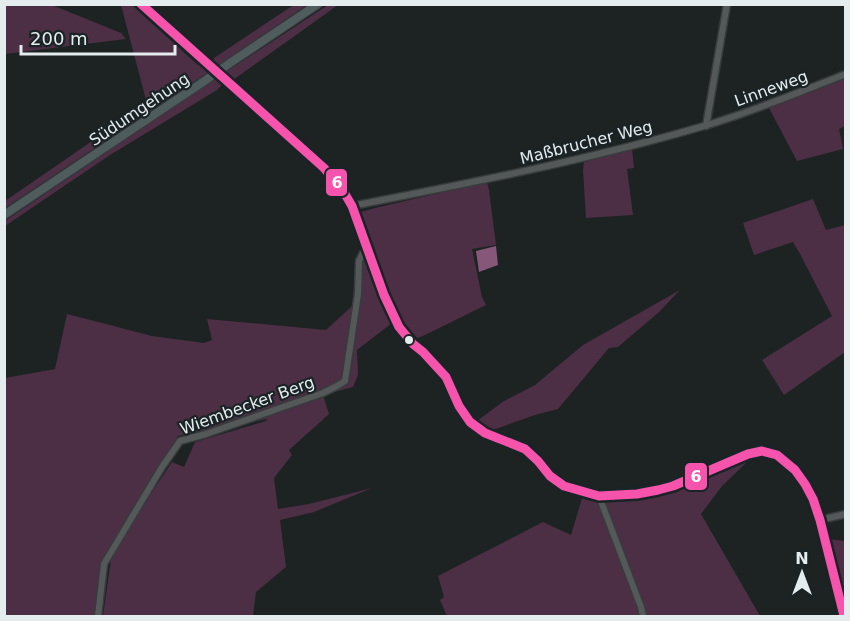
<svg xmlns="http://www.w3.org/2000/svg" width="850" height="621" font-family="'DejaVu Sans',sans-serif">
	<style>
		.green { fill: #4c2f44 }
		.water { fill: #875779 }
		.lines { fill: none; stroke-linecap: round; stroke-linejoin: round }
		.minor-casing { stroke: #373c3d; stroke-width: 9 }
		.major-casing { stroke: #373c3d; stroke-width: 10 }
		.minor { stroke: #545859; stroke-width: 6 }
		.major { stroke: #4f5c5e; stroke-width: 8 }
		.major-bridge-casing { stroke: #373c3d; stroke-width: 10; stroke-linecap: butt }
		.major-bridge { stroke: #4f5c5e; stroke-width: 8 }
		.bus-1-casing { stroke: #1a2326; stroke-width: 14 }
		.bus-1 { stroke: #f653ac; stroke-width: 9 }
		.bus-dot { fill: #e5ecee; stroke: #1a2326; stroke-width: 2 }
		.labels { text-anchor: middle; stroke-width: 4.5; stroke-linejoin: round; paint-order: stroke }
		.street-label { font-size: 16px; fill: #e5ecee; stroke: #1a2326 }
		.line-badge { stroke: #1a2326; stroke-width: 2 }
		.badge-label { font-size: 16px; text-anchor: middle; font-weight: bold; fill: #fff }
	</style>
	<rect width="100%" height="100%" fill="#1d2223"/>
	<g class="green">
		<polygon points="295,4 307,5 218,66 213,61 214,58"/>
		<polygon points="4,5 52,5 121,33 126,39 5,54"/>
		<polygon points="121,5 132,5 198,65 202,65 210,71 5,208 5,201 127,117 129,118 152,101 146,100"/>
		<polygon points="328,5 338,5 233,80 224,73"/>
		<polygon points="217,78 221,82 221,86 217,90 110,155 5,226 5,221 161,115"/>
		<polygon points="845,79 845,126 839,129 843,149 797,161 769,108"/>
		<polygon points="632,149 634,168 627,169 633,215 586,218 583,170 584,162"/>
		<polygon points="487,182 489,190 496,245 472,249 482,297 486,305 425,335 415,339 406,333 398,318 358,219 361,212 375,208"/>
		<polygon points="813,199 826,230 845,225 845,352 784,395 762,360 832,316 800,254 793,242 754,255 743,223"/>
		<polygon points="363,256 369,265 392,323 357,350 358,375 353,387 323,395 329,414 289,450 292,455 274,478 278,509 309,504 372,488 314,512 280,520 286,567 256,592 253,616 103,616 111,559 146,501 172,462 184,467 195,442 266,421 267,419 178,436 102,563 96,616 5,616 5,378 55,369 67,314 152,336 204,343 212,340 207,319 326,330 352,306 357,258"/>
		<polygon points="680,290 659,312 618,347 609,348 558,409 535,415 490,431 477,421 504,401 535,385 583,345"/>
		<polygon points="752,457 722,486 701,514 760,616 645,616 603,501 661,494"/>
		<polygon points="583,495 597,499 600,503 641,616 447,616 440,600 444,597 438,576 543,522 571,535"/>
		<polygon points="828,539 845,541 845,594 841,594"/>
	</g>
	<polygon class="water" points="496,246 498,265 479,272 476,251"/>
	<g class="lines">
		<defs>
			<g id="minor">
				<polyline points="141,4 324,168 342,189 352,206 384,295 399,327 413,344 423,352 446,377 459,406 470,422 485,433 525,449 538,461 550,476 564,486 599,496 637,494 658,490 673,486 748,454 762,451 777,455 795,470 805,484 813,499 820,520 844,616"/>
				<polyline points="706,126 727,4"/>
				<path d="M352,206C470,183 588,160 704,126C752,112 799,92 846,74"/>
				<polyline points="599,496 641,607 643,616"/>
				<polyline points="820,520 846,514"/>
				<polyline points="98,616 104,564 162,467 180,441 206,434 323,393 337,386 345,381 358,294 359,261 363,253 367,250"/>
			</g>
			<g id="major">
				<polyline points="230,63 318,4"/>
				<polyline points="4,215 203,82"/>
			</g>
		</defs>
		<use href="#minor" class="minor-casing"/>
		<use href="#major" class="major-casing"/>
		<use href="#minor" class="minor"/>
		<use href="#major" class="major"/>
		<defs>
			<polyline id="major-bridge" points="203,82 230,63"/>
		</defs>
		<use href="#major-bridge" class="major-bridge-casing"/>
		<use href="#major-bridge" class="major-bridge"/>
		<defs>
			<polyline id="bus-1" points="141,4 324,168 342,189 352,206 384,295 399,327 413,344 423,352 446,377 459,406 470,422 485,433 525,449 538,461 550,476 564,486 599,496 637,494 658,490 673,486 748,454 762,451 777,455 795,470 805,484 813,499 820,520 844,616"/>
		</defs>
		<use href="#bus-1" class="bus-1-casing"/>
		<use href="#bus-1" class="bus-1"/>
	</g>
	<circle class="bus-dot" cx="409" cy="340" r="5"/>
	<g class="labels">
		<g class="street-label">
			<text transform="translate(771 88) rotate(-20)" y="6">Linneweg</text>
			<text transform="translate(139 109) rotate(-34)" y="6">Südumgehung</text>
			<text transform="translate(586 142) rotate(-14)" y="6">Maßbrucher Weg</text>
			<text transform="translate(247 405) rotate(-20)" y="6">Wiembecker Berg</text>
		</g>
	</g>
	<g class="line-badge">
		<rect x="325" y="168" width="23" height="29" rx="6" fill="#f653ac"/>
		<rect x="684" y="462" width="24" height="29" rx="6" fill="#f653ac"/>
	</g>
	<g class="badge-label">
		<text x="337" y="188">6</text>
		<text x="696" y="482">6</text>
	</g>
	<rect width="850" height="621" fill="none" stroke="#e5ecee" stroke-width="12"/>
	<g transform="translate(802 573)" stroke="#1a2326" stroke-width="4.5" paint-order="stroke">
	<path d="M0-4.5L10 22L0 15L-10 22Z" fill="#e5ecee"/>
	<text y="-9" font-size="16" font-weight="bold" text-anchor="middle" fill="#e5ecee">N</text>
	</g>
	<path d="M21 45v9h154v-9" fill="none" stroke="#e5ecee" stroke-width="3"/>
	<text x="30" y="45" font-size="18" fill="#e5ecee" stroke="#1a2326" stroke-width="4.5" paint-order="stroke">200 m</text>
</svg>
